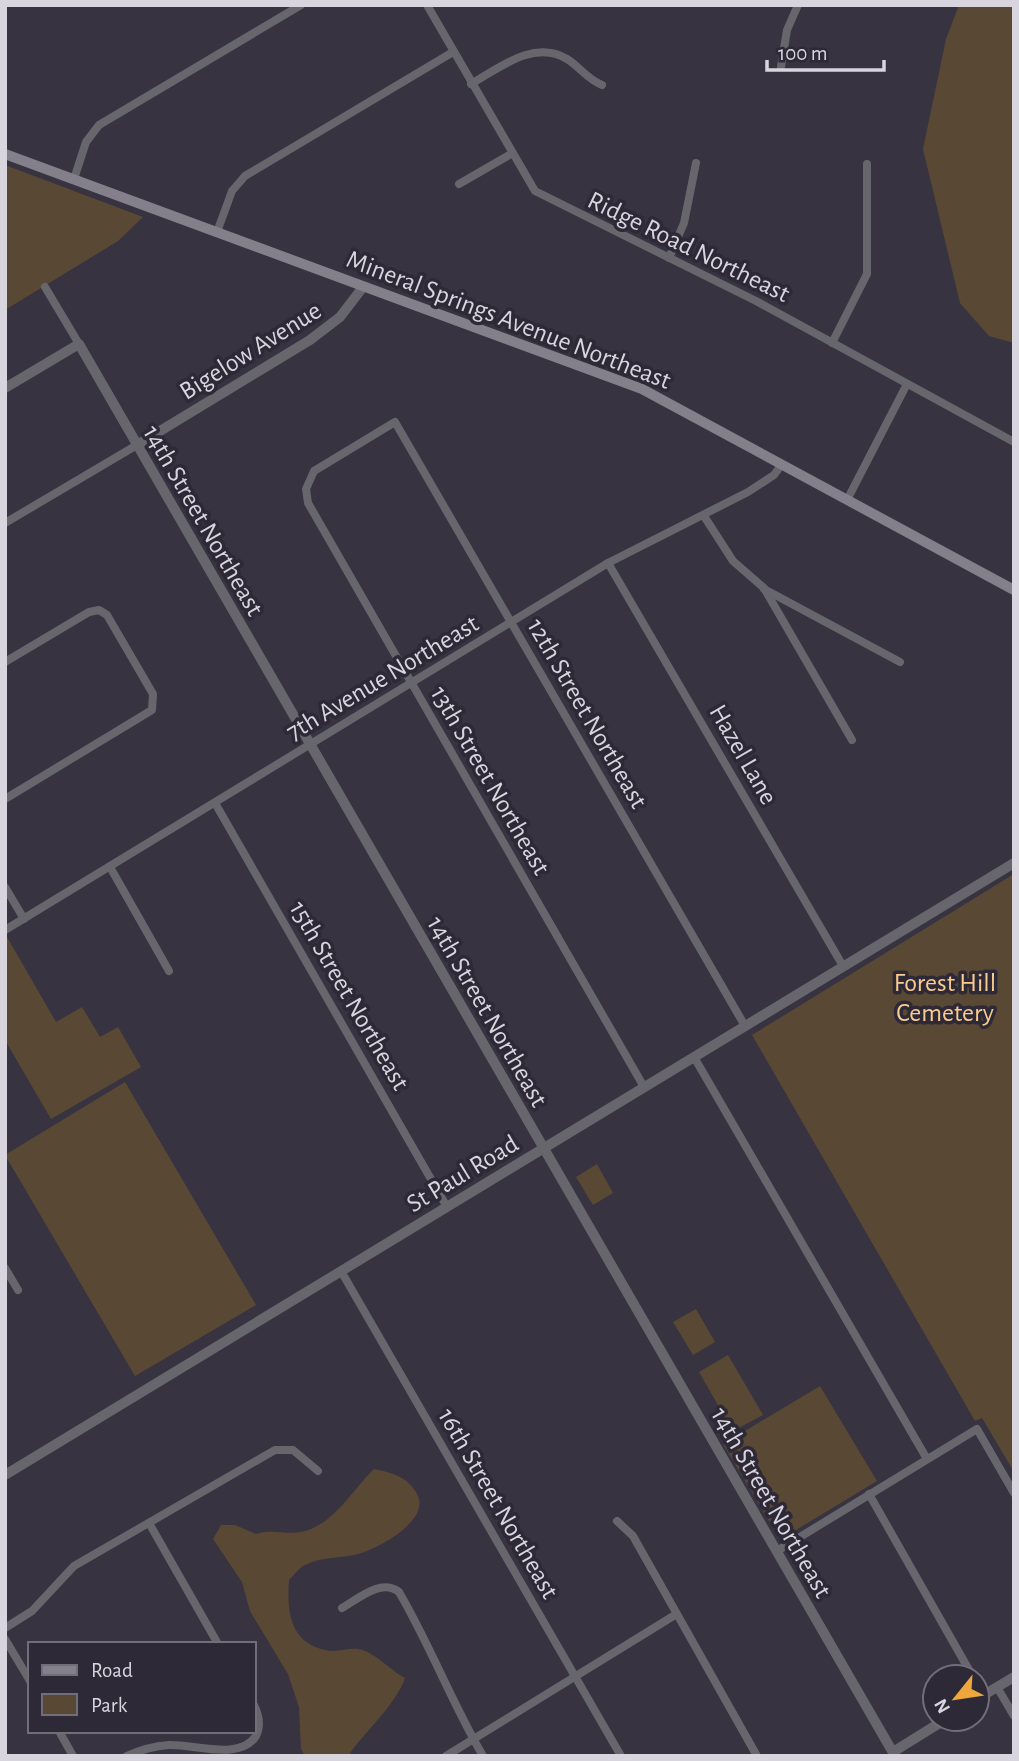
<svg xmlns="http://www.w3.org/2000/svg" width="1019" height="1761" font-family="'Alegreya Sans',sans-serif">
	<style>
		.green { fill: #594934 }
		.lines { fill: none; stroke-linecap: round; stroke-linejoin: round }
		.minor { stroke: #67666d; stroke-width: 8 }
		.tertiary { stroke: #67666d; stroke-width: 10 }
		.secondary { stroke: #83808c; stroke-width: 10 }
		.labels { text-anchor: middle; stroke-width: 7; stroke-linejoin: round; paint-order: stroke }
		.street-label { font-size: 26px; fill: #d8d5df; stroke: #2d2937 }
		.park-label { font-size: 26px; fill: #facb8e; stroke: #2d2937 }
	</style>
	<rect width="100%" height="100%" fill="#373341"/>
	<g class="green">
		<polygon points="959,5 1014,5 1014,343 989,336 960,303 923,149 946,39"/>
		<polygon points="5,165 143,217 118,241 5,310"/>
		<polygon points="1014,874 1014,1472 982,1418 975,1421 752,1035"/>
		<polygon points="7,937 56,1022 82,1007 100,1037 118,1027 141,1067 51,1119 5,1040"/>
		<polygon points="125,1082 256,1305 135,1376 5,1155"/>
		<polygon points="597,1164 613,1193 593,1205 576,1177"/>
		<polygon points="696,1309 715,1342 693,1355 673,1322"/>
		<polygon points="728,1355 763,1415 733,1431 699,1372"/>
		<polygon points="820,1386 877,1481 786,1536 774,1529 723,1444"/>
		<path d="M374,1469C393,1473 409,1477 418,1496C429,1521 378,1549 358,1554C340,1559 322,1556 305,1565C299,1568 294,1575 289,1580C287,1610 289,1642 325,1650C336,1653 347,1648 358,1649C374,1651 391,1671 405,1678C395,1706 366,1730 348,1756H305L301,1749L299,1707L288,1674L250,1611L242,1582L213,1539L221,1525H235L256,1534C273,1528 289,1536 305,1531C336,1522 352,1490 374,1469Z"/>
	</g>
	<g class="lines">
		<g class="minor">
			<polyline points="427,5 535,191 756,301 1014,442"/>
			<polyline points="781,67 787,30 798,5"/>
			<path d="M471,84C499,68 534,39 567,59C580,67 587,79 602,85"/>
			<polyline points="74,179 86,142 99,125 301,5"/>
			<polyline points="459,184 511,154"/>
			<polyline points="217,232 232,191 245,176 453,52"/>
			<polyline points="669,258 684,223 696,163"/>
			<polyline points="45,287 79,344"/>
			<polyline points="832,343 867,274 867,164"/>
			<polyline points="847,500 907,384"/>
			<polyline points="704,516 733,561 764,588 852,740"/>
			<polyline points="5,523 137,445"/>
			<polyline points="608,563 843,966"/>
			<polyline points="764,589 900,662"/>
			<polyline points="5,662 89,612 99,610 107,615 153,694 152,710 5,799"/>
			<polyline points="215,803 447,1207"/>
			<polyline points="110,867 169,971"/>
			<polyline points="5,887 24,919"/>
			<polyline points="5,930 608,563 748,492 774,475 782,464"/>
			<polyline points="694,1057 927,1459"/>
			<polyline points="644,1087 308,503 306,489 314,471 395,422 745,1026"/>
			<polyline points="5,1268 18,1290"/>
			<polyline points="341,1271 621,1756"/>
			<polyline points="869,1494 973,1677"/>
			<polyline points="617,1521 633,1536 757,1756"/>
			<polyline points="149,1523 218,1644"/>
			<polyline points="777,1551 977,1429 1014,1493"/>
			<path d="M342,1608C358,1599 381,1578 399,1592C430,1645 452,1703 483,1756"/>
			<polyline points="5,1628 32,1611 74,1566 275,1450 293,1450 318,1471"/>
			<polyline points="5,1639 30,1681"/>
			<polyline points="977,1684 984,1695"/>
			<polyline points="997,1687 1014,1716"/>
			<polyline points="59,1731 73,1756"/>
			<path d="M127,1756C140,1750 154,1746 169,1745C195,1744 240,1761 256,1736C261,1726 259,1715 254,1705"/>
			<polyline points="446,1756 675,1615"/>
		</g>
		<g class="tertiary">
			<polyline points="5,388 79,344 895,1756"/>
			<polyline points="137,445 310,340 340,317 363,287"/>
			<polyline points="5,1475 1014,863"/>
			<polyline points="977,1699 1014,1677"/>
			<polyline points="893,1752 946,1719"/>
		</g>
		<polyline class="secondary" points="5,154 642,389 1014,590"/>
	</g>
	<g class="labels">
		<g class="street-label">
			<text transform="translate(689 246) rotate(26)" y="9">Ridge Road Northeast</text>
			<text transform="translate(509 319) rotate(21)" y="9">Mineral Springs Avenue Northeast</text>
			<text transform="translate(250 350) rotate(-32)" y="9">Bigelow Avenue</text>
			<text transform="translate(204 520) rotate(60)" y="9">14th Street Northeast</text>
			<text transform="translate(382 677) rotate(-31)" y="9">7th Avenue Northeast</text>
			<text transform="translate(588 713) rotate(60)" y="9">12th Street Northeast</text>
			<text transform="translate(744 754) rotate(60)" y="9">Hazel Lane</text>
			<text transform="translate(491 780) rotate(60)" y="9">13th Street Northeast</text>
			<text transform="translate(350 995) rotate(60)" y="9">15th Street Northeast</text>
			<text transform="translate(488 1011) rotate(60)" y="9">14th Street Northeast</text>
			<text transform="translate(462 1173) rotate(-31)" y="9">St Paul Road</text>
			<text transform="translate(772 1502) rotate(60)" y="9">14th Street Northeast</text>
			<text transform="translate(499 1503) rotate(60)" y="9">16th Street Northeast</text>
		</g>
		<g class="park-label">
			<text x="945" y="991">Forest Hill<tspan x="945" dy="30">Cemetery</tspan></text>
		</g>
	</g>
	<rect width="1019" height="1761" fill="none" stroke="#d8d5df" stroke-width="14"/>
	<rect x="28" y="1642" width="228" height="91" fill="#2d2937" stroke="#716e7a" stroke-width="2"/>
	<rect x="42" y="1665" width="35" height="10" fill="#83808c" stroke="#716e7a" stroke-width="2"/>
	<text x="91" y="1677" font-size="21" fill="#d8d5df">Road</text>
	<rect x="42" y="1694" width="35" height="21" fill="#594934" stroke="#716e7a" stroke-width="2"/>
	<text x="91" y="1712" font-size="21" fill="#d8d5df">Park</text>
	<g transform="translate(956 1698) rotate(240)"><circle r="33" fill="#2d2937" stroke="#716e7a" stroke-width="2"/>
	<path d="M0-5L12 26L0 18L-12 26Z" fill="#efa73d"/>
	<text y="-10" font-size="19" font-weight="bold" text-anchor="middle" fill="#d8d5df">N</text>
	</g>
	<path d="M767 60v10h117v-10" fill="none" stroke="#d8d5df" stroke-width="3.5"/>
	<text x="778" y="60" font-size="21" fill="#d8d5df" stroke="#2d2937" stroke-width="5" paint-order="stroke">100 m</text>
</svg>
